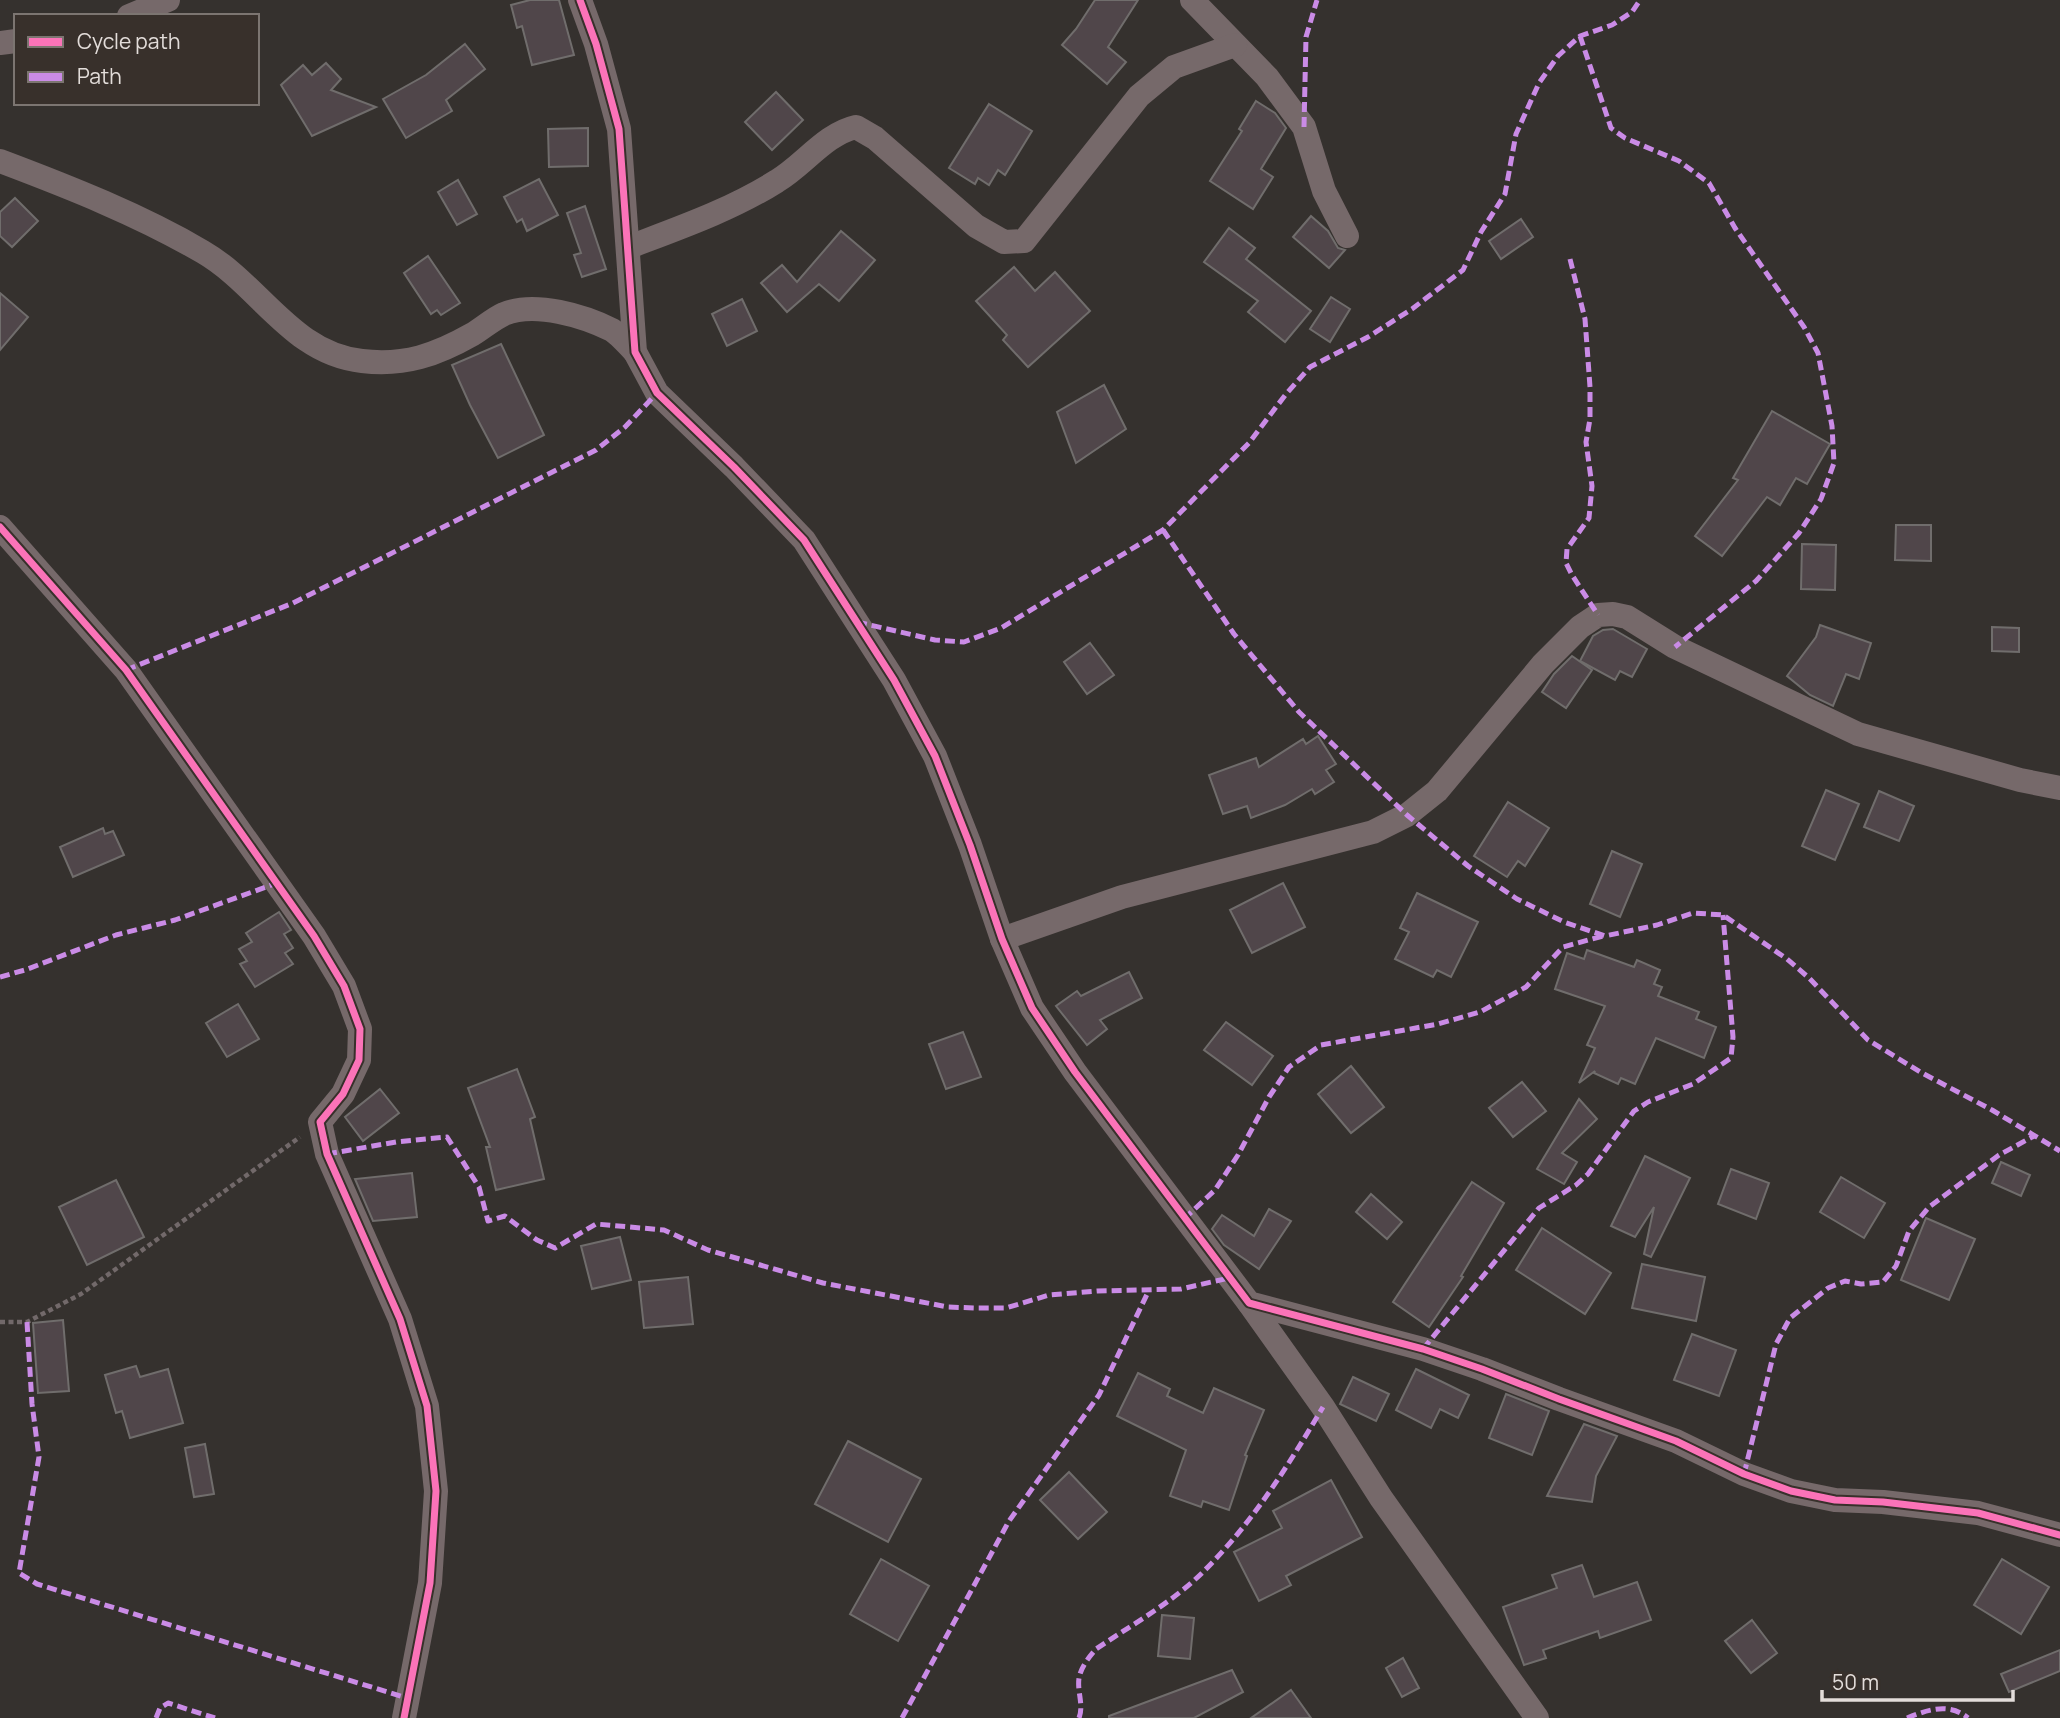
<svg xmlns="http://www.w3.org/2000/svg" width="2060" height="1718" font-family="Manrope,sans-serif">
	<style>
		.building { fill: #50464a; stroke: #706d6c; stroke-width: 2 }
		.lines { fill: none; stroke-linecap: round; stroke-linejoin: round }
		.path { stroke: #72696a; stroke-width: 4.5; stroke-dasharray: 5 3.5; stroke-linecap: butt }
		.minor { stroke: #76696a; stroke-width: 24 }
		.quiet { stroke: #ca8be6; stroke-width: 5; stroke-dasharray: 10 5; stroke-linecap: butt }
		.cycleway-casing { stroke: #38302b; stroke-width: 11 }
		.cycleway { stroke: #fb73b8; stroke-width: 7 }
	</style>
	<rect width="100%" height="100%" fill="#35312e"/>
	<g class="building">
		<polygon points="530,0 559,0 574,55 532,65 522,26 517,28 511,5"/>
		<polygon points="1095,0 1138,0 1108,47 1126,62 1107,84 1062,45 1076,29"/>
		<polygon points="465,44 485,69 446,100 452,111 406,138 383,99 426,75"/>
		<polygon points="326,63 341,79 331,90 376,107 312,136 281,85 303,65 312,75"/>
		<polygon points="776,92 803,120 772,150 745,122"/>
		<polygon points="1256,101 1275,113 1286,128 1261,169 1273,177 1253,209 1210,181 1242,131 1239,129"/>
		<polygon points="989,104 1032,131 1005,175 998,170 989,185 978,178 975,184 949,168"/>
		<polygon points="588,128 588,166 549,167 548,129"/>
		<polygon points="539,179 558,215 527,231 522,219 517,222 504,197"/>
		<polygon points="458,180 477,214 457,225 438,192"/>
		<polygon points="15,198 38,221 12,247 0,236 0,212"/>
		<polygon points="585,206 606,269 582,277 574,255 581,253 567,213"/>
		<polygon points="1311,216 1328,231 1338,248 1345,250 1329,268 1293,237"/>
		<polygon points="1521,219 1533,237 1501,259 1489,241"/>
		<polygon points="1229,228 1255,248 1246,259 1311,311 1285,342 1248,312 1258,301 1204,262"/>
		<polygon points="841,231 875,260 839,301 819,284 787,312 761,283 782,265 797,282"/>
		<polygon points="428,256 460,303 441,315 437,310 431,314 404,273"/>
		<polygon points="1014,267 1035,291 1055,272 1090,311 1028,367 1003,340 1007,335 976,301"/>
		<polygon points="0,293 28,317 0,350"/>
		<polygon points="1331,297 1350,309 1330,342 1310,329"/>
		<polygon points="742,299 757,331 727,346 712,314"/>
		<polygon points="501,344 544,435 498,458 470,405 452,365"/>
		<polygon points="1104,385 1126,429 1076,463 1057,412"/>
		<polygon points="1772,411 1830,444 1807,484 1796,478 1780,505 1767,497 1722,556 1695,536 1738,480 1733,478"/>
		<polygon points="1896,525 1931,525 1931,561 1895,560"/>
		<polygon points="1802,544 1836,545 1835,590 1801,589"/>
		<polygon points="1820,625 1871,643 1859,679 1846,674 1833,706 1810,695 1787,676 1816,637"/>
		<polygon points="1992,627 2019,628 2019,652 1992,651"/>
		<polygon points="1613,629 1647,649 1632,677 1620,671 1615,680 1580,661 1593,636 1603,630"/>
		<polygon points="1090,643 1114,675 1087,694 1064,662"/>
		<polygon points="1572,656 1592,670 1566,708 1542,692 1554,674"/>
		<polygon points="1318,736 1336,764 1326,770 1334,782 1315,794 1312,789 1285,805 1251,818 1247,806 1223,814 1209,775 1256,758 1259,767 1303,739 1306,744"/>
		<polygon points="1826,790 1859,804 1835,860 1802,846"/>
		<polygon points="1879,791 1914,806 1899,841 1864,827"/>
		<polygon points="1508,802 1549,828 1525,866 1518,861 1507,877 1474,856"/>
		<polygon points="103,828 105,834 113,831 124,855 73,877 60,847"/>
		<polygon points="1612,851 1642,864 1620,917 1590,904"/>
		<polygon points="1283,883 1305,927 1252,953 1230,910"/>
		<polygon points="1417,893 1478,922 1451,977 1437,970 1433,977 1395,959 1409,932 1400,928"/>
		<polygon points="279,912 291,930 284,934 293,948 285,953 293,964 255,987 240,964 247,961 239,949 252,942 246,933"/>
		<polygon points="1587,950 1634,967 1637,960 1660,970 1654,984 1662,987 1658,996 1699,1012 1696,1019 1716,1027 1704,1058 1656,1038 1635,1084 1621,1078 1618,1084 1594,1073 1595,1071 1579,1083 1595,1048 1587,1045 1605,1006 1555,989 1567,953 1584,959"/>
		<polygon points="1129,972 1142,998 1100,1020 1107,1029 1087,1045 1056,1006 1077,991 1081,996"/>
		<polygon points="238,1004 259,1039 227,1057 206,1023"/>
		<polygon points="1226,1022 1273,1056 1252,1085 1204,1050"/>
		<polygon points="963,1032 981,1077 946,1089 929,1044"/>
		<polygon points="1351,1066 1384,1107 1351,1133 1318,1094"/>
		<polygon points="517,1069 535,1117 530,1119 544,1179 496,1190 486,1147 490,1147 468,1088"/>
		<polygon points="1522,1082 1546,1111 1513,1137 1489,1108"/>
		<polygon points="380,1089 399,1113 363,1141 345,1117"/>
		<polygon points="1579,1099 1597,1119 1562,1153 1577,1162 1564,1184 1537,1169"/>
		<polygon points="1645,1156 1690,1178 1651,1257 1644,1254 1654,1207 1635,1237 1611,1226"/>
		<polygon points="2001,1162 2030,1175 2021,1196 1992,1183"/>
		<polygon points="1731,1169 1769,1183 1756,1219 1718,1204"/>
		<polygon points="412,1173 417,1217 373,1221 355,1179"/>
		<polygon points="1841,1177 1885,1203 1864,1238 1820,1212"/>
		<polygon points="116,1180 144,1237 87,1265 59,1207"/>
		<polygon points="1472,1182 1504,1203 1461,1276 1463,1277 1429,1327 1393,1302"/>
		<polygon points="1371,1194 1402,1222 1387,1239 1356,1212"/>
		<polygon points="1269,1209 1291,1221 1259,1269 1224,1245 1212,1229 1222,1215 1254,1236"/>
		<polygon points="1926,1218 1975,1239 1949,1300 1901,1280"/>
		<polygon points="1542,1228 1611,1273 1585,1314 1516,1270"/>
		<polygon points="620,1237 631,1280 592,1289 581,1246"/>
		<polygon points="1642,1264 1705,1277 1696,1321 1632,1308"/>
		<polygon points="688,1277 693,1324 644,1328 639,1282"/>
		<polygon points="63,1320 69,1391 38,1393 33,1323"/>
		<polygon points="1692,1334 1736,1350 1719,1396 1674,1380"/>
		<polygon points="136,1366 140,1377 168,1369 183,1423 130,1438 122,1411 116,1413 105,1375"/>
		<polygon points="1416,1369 1469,1395 1458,1418 1440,1409 1431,1428 1396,1410"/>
		<polygon points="1138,1373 1170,1389 1167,1396 1203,1413 1214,1388 1264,1410 1245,1455 1247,1456 1229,1510 1203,1501 1201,1507 1170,1496 1186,1450 1117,1416"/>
		<polygon points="1353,1377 1389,1394 1376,1421 1340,1404"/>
		<polygon points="1506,1394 1549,1411 1532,1455 1489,1438"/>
		<polygon points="1584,1424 1617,1436 1596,1476 1592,1502 1547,1496"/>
		<polygon points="848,1441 921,1479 888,1542 815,1504"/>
		<polygon points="205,1444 214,1494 194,1497 185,1448"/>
		<polygon points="1069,1472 1107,1512 1078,1539 1040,1500"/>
		<polygon points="1331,1480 1362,1537 1286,1576 1291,1585 1259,1601 1234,1552 1282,1528 1273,1511"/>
		<polygon points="881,1559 929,1586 898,1641 850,1614"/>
		<polygon points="2002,1559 2049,1587 2021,1634 1974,1605"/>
		<polygon points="1582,1565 1594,1597 1637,1582 1651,1620 1600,1638 1598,1631 1543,1650 1546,1658 1524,1665 1503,1607 1557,1588 1552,1575"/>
		<polygon points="1162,1615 1194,1618 1190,1659 1158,1656"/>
		<polygon points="1752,1620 1777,1653 1751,1673 1725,1641"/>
		<polygon points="2060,1650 2060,1671 2009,1692 2001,1674"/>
		<polygon points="1403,1658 1419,1688 1402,1697 1386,1668"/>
		<polygon points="1232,1670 1243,1692 1194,1718 1109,1718 1109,1716"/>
		<polygon points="1291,1690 1311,1718 1251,1718"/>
	</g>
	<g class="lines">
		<polyline class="path" points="0,1322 27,1322 81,1294 300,1137"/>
		<g class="minor">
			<polyline points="580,0 596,44 619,129 635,352 657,393 734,467 804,540 894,680 935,756 970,845 1002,939 1032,1008 1075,1072 1249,1303 1423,1349 1482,1369 1559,1399 1676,1441 1744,1474 1791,1491 1835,1500 1883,1502 1978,1513 2060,1535"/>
			<polyline points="1192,0 1267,77 1304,127 1324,191 1347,236"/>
			<polyline points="129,16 168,0"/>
			<polyline points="0,43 16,41"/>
			<path d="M0,161C69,187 140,215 203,252C260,285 292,354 362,361C405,366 436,355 473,334C483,328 493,319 504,314C535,301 584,316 612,330C620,335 628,345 635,352"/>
			<path d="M629,247C679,228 731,210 777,181C804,165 825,134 856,127L875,138L976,226L1004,242L1024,241L1139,96L1174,67L1235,45"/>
			<polyline points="0,527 126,670 314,936 344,986 360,1029 359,1060 343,1094 320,1122 327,1154 400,1319 427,1406 436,1491 430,1583 404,1718"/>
			<polyline points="1002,939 1122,897 1373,832 1407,815 1437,791 1543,664 1580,627 1598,615 1613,614 1627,617 1675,647 1858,734 2020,780 2060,788"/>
			<polyline points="1249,1303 1323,1407 1381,1498 1537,1718"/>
		</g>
		<g class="quiet">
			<polyline points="1580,36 1611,128 1625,138 1679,161 1709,183 1735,228 1804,327 1818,353 1832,426 1834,463 1821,499 1799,533 1756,581 1675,647"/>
			<polyline points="1304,127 1306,37 1317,0"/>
			<polyline points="1570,259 1585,319 1590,387 1590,419 1586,442 1592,486 1589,518 1567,549 1566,563 1572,575 1598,615"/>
			<polyline points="1163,530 1234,634 1299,712 1407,815 1468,866 1517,899 1564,922 1605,936 1657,925 1693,913 1723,915 1787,959 1809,978 1868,1040 1922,1073 1992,1110 2060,1151"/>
			<polyline points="857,622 935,640 964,642 1001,628 1163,530 1249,443 1286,394 1310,367 1368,337 1412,309 1463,270 1481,232 1505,194 1516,134 1539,83 1558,56 1580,36 1612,25 1632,12 1640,0"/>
			<polyline points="126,670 293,603 596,450 625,427 657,393"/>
			<polyline points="0,977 25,970 116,935 175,920 277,883"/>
			<polyline points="327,1154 396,1142 447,1137 479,1187 488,1221 505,1216 537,1240 555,1248 596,1224 664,1230 708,1250 823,1283 948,1307 976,1308 1006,1308 1049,1295 1097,1291 1181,1289 1229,1278"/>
			<polyline points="1184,1219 1215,1190 1238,1155 1269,1097 1289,1067 1321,1045 1438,1024 1480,1012 1526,987 1563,947 1603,936"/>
			<polyline points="27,1322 32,1404 39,1457 19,1573 37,1584 407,1698"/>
			<polyline points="1423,1349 1539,1208 1576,1185 1588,1174 1634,1111 1648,1102 1693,1084 1731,1058 1733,1037 1723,915"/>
			<polyline points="1744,1474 1776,1344 1790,1318 1828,1288 1845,1281 1861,1284 1883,1282 1896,1266 1909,1231 1929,1207 1999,1155 2034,1136"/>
			<polyline points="156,1718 160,1708 168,1703 215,1718"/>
			<polyline points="902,1718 1009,1521 1099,1395 1149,1290"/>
			<path d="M1079,1718C1084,1705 1077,1692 1079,1678C1081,1667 1089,1657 1096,1649C1133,1624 1173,1602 1204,1571C1253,1522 1288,1466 1323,1407"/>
			<path d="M1907,1718C1927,1710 1949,1702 1968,1718"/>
		</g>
		<defs>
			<g id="cycleway">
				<polyline points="580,0 596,44 619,129 635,352 657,393 734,467 804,540 894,680 935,756 970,845 1002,939 1032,1008 1075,1072 1249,1303 1423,1349 1482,1369 1559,1399 1676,1441 1744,1474 1791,1491 1835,1500 1883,1502 1978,1513 2060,1535"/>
				<polyline points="0,527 126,670 314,936 344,986 360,1029 359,1060 343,1094 320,1122 327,1154 400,1319 427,1406 436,1491 430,1583 404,1718"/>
			</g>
		</defs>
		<use href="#cycleway" class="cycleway-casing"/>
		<use href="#cycleway" class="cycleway"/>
	</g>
	<rect x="14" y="14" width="245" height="91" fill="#38302b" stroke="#7c7571" stroke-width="2"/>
	<rect x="28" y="37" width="35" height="10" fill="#fb73b8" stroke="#7c7571" stroke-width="2"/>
	<text x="77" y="49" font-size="21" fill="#e3ddda">Cycle path</text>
	<rect x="28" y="72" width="35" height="10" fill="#ca8be6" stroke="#7c7571" stroke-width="2"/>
	<text x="77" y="84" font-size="21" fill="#e3ddda">Path</text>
	<path d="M1822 1690v10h191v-10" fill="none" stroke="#e3ddda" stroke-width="3.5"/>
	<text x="1832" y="1690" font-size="21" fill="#e3ddda" stroke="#38302b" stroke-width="5" paint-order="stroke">50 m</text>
</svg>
